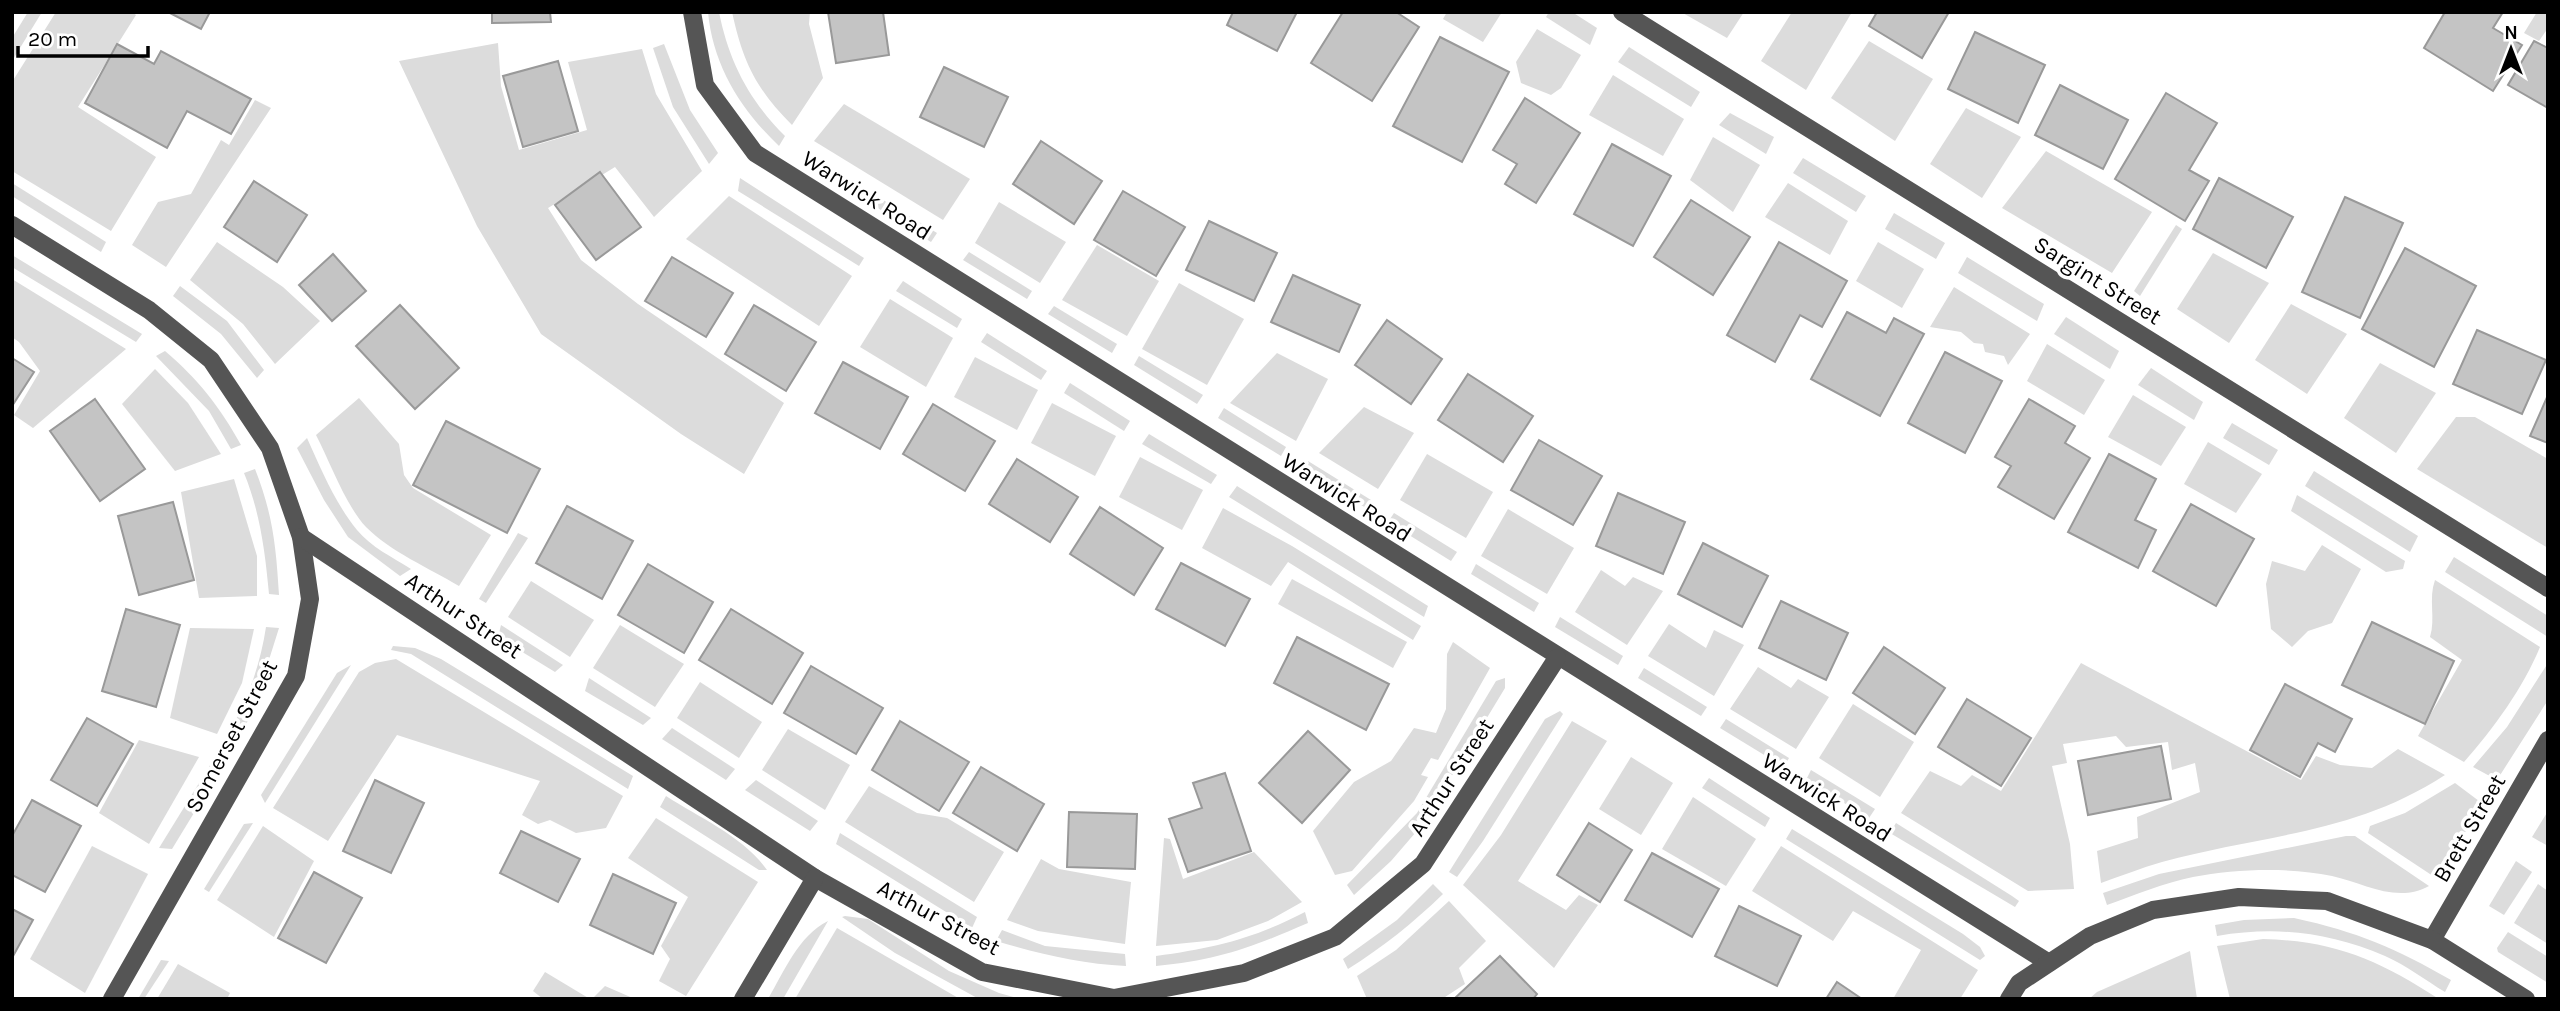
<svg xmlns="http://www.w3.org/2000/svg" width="2560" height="1011" font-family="Karla,sans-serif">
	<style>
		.green { fill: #dcdcdc }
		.building { fill: #c4c4c4; stroke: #999; stroke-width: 2 }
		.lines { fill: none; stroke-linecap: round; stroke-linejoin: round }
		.minor { stroke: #555; stroke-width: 18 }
		.labels { text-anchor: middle; stroke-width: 7; stroke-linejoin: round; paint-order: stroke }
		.street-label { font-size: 23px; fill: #000; stroke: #fff }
	</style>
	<rect width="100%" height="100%" fill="#fff"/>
	<g class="green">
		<polygon points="28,12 42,12 12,61 12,38"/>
		<polygon points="56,12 132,12 136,15 78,107 156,157 111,231 12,171 12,82"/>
		<path d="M708,12H719C729,62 749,100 785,136L779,146C741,110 713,66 708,12Z"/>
		<path d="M732,12H810L809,24L823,78L792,125C756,89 743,62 732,12Z"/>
		<polygon points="1447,12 1502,12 1483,42 1443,19"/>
		<polygon points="1549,12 1572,12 1597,28 1590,45 1546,17"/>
		<polygon points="1681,12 1744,12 1727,38"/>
		<polygon points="1792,12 1852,12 1806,90 1761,61"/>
		<polygon points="2537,12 2548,12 2548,28 2539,41 2524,33"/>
		<polygon points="1537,29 1581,55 1561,88 1551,95 1521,83 1516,62"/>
		<polygon points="1869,41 1933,79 1895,141 1831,98"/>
		<polygon points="498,43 501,86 519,150 587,130 568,62 642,49 656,94 702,171 654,217 615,167 548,208 581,260 638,304 784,403 744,474 681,434 541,334 477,226 399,61"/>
		<polygon points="664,44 690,110 718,153 709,164 673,107 653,48"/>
		<polygon points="1629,47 1700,92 1691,107 1618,62"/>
		<polygon points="1613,75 1684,119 1663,156 1589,115"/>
		<polygon points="255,100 271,108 166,267 132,245 158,202 191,194 221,140 229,145"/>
		<polygon points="844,104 970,179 943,220 814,141"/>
		<polygon points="1966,108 2021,137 1982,198 1930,164"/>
		<polygon points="1730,113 1774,137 1766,154 1719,125"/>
		<polygon points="1713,137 1760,165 1733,212 1690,180"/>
		<polygon points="2046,151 2152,212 2112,273 2002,208"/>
		<polygon points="1803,158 1866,196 1856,212 1793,173"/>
		<polygon points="844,176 937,233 931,242 840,184"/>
		<polygon points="740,178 864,258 859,266 738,191"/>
		<polygon points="12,183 106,242 101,252 12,196"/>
		<polygon points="1788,183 1848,221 1830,255 1765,217"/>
		<polygon points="729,196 852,276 819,326 686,239"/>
		<polygon points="999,202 1066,242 1040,283 975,243"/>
		<polygon points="1894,213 1945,243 1936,259 1885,229"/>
		<polygon points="2176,225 2182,229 2140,296 2134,291"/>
		<polygon points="217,242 283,287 320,321 275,364 243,324 190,280"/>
		<polygon points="1878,242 1924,269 1902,308 1856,281"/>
		<polygon points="1097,245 1159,281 1127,336 1062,300"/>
		<polygon points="969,252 1032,291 1027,299 963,260"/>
		<polygon points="2213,253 2269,283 2229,343 2177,309"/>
		<polygon points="12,255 142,334 136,342 12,267"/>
		<polygon points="1967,257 2044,304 2037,321 1958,273"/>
		<polygon points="12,279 126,349 33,428 14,415 40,371 19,342 12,337"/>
		<polygon points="903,281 962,319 957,328 896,291"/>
		<polygon points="1179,283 1244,319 1207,385 1142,349"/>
		<polygon points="180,286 227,321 264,370 257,378 221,334 173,296"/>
		<polygon points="1954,287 2030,334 2008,365 2004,356 1985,352 1983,344 1974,343 1961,332 1930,327"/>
		<polygon points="890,299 953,338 926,387 860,347"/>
		<polygon points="2291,304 2347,334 2307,394 2255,360"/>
		<polygon points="1054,306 1117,344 1112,353 1048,314"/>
		<polygon points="2066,317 2119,351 2110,369 2054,334"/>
		<polygon points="987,333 1047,371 1041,380 981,342"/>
		<polygon points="2047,344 2105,380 2084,415 2027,381"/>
		<path d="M165,351C198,379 220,407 241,445L231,449L209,411L156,356Z"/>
		<polygon points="1277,353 1328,379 1296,441 1230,403"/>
		<polygon points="1139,356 1203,395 1197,404 1134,365"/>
		<polygon points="975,357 1038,390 1017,430 954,397"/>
		<polygon points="2380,363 2436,393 2396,453 2344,418"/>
		<polygon points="2151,368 2203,402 2194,420 2138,385"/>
		<polygon points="155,369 188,403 221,454 175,471 122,404"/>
		<polygon points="1070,383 1130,421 1124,431 1064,393"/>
		<polygon points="2133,395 2186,427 2161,466 2108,437"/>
		<path d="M359,398L399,444L404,475L413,488L491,535L459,586C429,568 391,552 366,527C346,506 330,462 316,435Z"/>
		<polygon points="1052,403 1116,436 1095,476 1031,443"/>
		<polygon points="1364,407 1414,433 1378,489 1319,453"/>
		<polygon points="1224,408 1286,447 1281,456 1218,418"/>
		<polygon points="2456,417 2475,417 2548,459 2548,548 2417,469"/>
		<polygon points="2232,423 2278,450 2269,465 2223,438"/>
		<polygon points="1149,434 1217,475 1211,484 1142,444"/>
		<path d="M307,438C321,469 335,503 357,530C371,547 392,557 411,569L400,576L348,537L324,500L297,448Z"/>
		<polygon points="2208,442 2262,474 2236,513 2184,484"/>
		<polygon points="1427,454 1493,492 1466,538 1400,500"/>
		<polygon points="1140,457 1203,490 1182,530 1119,497"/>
		<polygon points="1308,461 1371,500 1366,508 1302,469"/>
		<path d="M255,469C273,515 276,546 279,595L269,594C265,551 260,512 244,473Z"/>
		<polygon points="2314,471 2418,536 2410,552 2305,486"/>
		<polygon points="234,479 257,556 257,596 199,598 181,492"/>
		<polygon points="1237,486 1428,606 1424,617 1229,497"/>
		<polygon points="2297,495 2405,561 2403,569 2386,572 2291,511"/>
		<polygon points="1223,508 1292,546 1421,626 1413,640 1288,562 1271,586 1202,548"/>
		<polygon points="1508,509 1574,548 1547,594 1481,556"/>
		<polygon points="1394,513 1457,552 1451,561 1388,522"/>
		<polygon points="518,533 528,538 486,603 479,599"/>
		<polygon points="2322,545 2361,569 2332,623 2308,631 2292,647 2271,629 2266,584 2272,561 2305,571"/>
		<polygon points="2454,557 2548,616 2548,637 2445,572"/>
		<polygon points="1476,564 1539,603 1534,612 1471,574"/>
		<polygon points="1601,570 1625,586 1633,577 1663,591 1627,645 1575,612"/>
		<polygon points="1292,579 1407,642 1393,668 1278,604"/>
		<path d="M2435,580L2540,647C2523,688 2494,728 2464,762L2418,736L2462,660L2430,637C2436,618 2428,599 2435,580Z"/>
		<polygon points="531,581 594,620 570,657 508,617"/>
		<polygon points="1560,617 1623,656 1618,665 1555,627"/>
		<polygon points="1669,624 1706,648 1714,630 1744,645 1714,696 1648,656"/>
		<polygon points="501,625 563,665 555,672 498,637"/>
		<polygon points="620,625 684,664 655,707 593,668"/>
		<path d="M266,627L279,628L256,701L238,744L225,739C246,705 260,667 266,627Z"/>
		<polygon points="190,628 254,629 242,683 217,734 170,718"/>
		<polygon points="1453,642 1490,668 1438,760 1431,758 1421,775 1428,777 1414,801 1352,871 1335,875 1313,831 1354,782 1391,761 1414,728 1436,733 1446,709 1447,654"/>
		<polygon points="393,646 415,648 441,659 633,776 628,789 411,654 391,650"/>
		<polygon points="396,659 623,796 606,828 576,833 550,820 538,824 522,815 540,781 397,735 328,841 273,808 359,672 375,663"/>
		<path d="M2081,663L2301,780L2316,756L2340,765L2372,768L2398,749L2445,775C2353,835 2263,834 2162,862C2141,868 2121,876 2101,883L2097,851L2138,838L2137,817L2200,792L2195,763L2172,770L2168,742L2126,747L2116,736L2063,744L2067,763L2052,766L2070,844L2074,889L2028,891L1901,813L1930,771L1961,786L1972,775L2001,791Z"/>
		<polygon points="2548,663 2548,700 2497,780 2473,767 2507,727"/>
		<polygon points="351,665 265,803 261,795 337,673"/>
		<polygon points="1758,667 1791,688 1798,679 1829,697 1796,749 1730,709"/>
		<polygon points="1644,668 1707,707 1701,716 1638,678"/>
		<polygon points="589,678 651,718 643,725 585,691"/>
		<polygon points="1505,678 1505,688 1422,825 1391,861 1354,895 1347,885 1417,813 1496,681"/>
		<polygon points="700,682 762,722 739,758 677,718"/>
		<polygon points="1853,704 1914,742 1880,797 1819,758"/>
		<polygon points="1560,711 1563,714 1483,841 1457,877 1449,872 1545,719"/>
		<polygon points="1726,719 1789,758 1784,767 1720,728"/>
		<polygon points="1572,721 1607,741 1518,881 1566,910 1579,895 1598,905 1554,968 1463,885 1501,835"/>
		<polygon points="672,728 735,769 726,780 662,739"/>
		<polygon points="788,729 850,765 825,810 762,770"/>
		<polygon points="139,740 199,757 149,844 99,813"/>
		<polygon points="1631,757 1673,783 1641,835 1599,809"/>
		<polygon points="212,762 222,767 172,849 159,848"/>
		<polygon points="1811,770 1875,809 1869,818 1806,780"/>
		<polygon points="1709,778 1770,818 1765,827 1702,788"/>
		<polygon points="756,780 818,821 810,831 745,790"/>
		<polygon points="2455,783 2483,804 2436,878 2368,833 2370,826 2405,813"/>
		<polygon points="869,786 917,813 947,818 1004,852 974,902 845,822"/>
		<path d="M666,796C700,818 744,837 767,870H759L660,807Z"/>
		<polygon points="1693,797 1756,839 1726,886 1662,849"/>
		<polygon points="2548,811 2548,846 2532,837"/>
		<polygon points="656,818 758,882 686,996 659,981 670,959 661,946 688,897 628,858"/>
		<polygon points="253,823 209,892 204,889 244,824"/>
		<polygon points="1896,823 2012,896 2019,901 2015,907 1890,833"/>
		<polygon points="263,826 314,861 274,937 217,900"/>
		<polygon points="1792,829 1963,934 1980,947 1985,956 1980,960 1786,839"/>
		<polygon points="840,833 977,917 972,928 836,844"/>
		<path d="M2346,836H2355L2429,886C2397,904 2364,883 2332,876C2289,867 2236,869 2193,877C2164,883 2135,895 2107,905L2103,893L2159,874Z"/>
		<polygon points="1164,838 1170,839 1183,879 1254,852 1302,902 1268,921 1217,940 1156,946"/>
		<polygon points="92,846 148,874 85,993 30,959"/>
		<polygon points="1781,846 1978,970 1960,999 1893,999 1921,950 1853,911 1833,941 1752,891"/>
		<polygon points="1041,859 1059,869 1131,882 1125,944 1038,931 1007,920"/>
		<polygon points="2516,861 2532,872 2504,915 2489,906"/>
		<path d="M1433,884L1443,894C1413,923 1383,947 1348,969L1343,959L1397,920Z"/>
		<polygon points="2538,884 2548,891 2548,944 2514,923"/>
		<polygon points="1449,901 1486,941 1459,968 1465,984 1442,999 1367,999 1357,976 1396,950"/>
		<path d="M1305,912L1308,923C1250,948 1219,960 1156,966V956C1214,948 1253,939 1305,912Z"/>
		<polygon points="845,916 868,919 949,971 999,993 1021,999 979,999 895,953 842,917"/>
		<path d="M2294,918C2358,932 2395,948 2451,980L2445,992C2425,980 2406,965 2385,956C2328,932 2277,926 2217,936L2215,925L2244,920Z"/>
		<path d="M828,921L783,999H768C784,972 798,936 828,921Z"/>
		<polygon points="837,928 960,999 795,999"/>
		<path d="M1002,930L1045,946L1125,954L1126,966C1081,964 1040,954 996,941Z"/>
		<polygon points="2508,932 2548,957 2548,983 2498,952 2497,948"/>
		<path d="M2263,939C2336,941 2378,960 2439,999H2230L2217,946Z"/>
		<polygon points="2190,951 2197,999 2089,999 2097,992"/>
		<polygon points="161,960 169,961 144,999 138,999"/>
		<polygon points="178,964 230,993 227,999 157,999"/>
		<polygon points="545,972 590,999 543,999 533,991"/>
		<polygon points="605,986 635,999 592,999"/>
	</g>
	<g class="building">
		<polygon points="168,12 210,12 201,29"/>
		<polygon points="492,12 550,12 551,22 492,23"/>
		<polygon points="828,12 883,12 889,55 836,63"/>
		<polygon points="1233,12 1297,12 1277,51 1227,25"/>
		<polygon points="1343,12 1396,12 1419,27 1372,101 1311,63"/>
		<polygon points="1877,12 1949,12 1922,58 1869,26"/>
		<polygon points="2445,12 2503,12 2493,28 2522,45 2493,91 2424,48"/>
		<polygon points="1975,32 2045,65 2018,123 1948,89"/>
		<polygon points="1440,37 1509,72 1462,162 1393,126"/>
		<polygon points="2534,41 2548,48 2548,108 2508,85"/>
		<polygon points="117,44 154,64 161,51 251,99 231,134 187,111 167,148 85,103"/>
		<polygon points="558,61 578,131 523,147 503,76"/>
		<polygon points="944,67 1008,97 984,147 920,117"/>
		<polygon points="2060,85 2128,120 2103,169 2035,135"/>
		<polygon points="2166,93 2217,123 2189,170 2209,181 2185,221 2115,179"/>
		<polygon points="1525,98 1580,133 1536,203 1505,184 1517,164 1493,150"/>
		<polygon points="1041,141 1102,181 1074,224 1013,184"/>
		<polygon points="1612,144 1671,176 1633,246 1574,214"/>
		<polygon points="600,172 641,227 596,260 555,205"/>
		<polygon points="2219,178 2293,217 2266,268 2193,229"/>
		<polygon points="254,181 307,215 277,262 224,227"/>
		<polygon points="1123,191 1185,227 1156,276 1094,240"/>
		<polygon points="2345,197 2403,223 2360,318 2302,292"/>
		<polygon points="1691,200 1750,237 1713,295 1654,257"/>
		<polygon points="1209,221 1277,253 1254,301 1186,270"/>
		<polygon points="1779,242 1847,281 1822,327 1800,315 1775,362 1727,335"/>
		<polygon points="2405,248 2476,286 2434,367 2362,329"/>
		<polygon points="333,254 366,291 332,321 299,285"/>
		<polygon points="672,257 733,293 706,337 645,301"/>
		<polygon points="1293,275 1360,305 1339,352 1271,322"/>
		<polygon points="400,305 459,368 415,409 356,346"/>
		<polygon points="754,305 816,342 786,391 725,354"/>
		<polygon points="1847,312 1886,333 1894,318 1924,334 1880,416 1811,379"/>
		<polygon points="1387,320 1442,359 1411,404 1355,365"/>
		<polygon points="2477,330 2546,360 2522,414 2453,384"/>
		<polygon points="1945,352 2002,381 1965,453 1908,423"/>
		<polygon points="12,358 34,372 12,406"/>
		<polygon points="843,362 908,397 880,449 815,413"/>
		<polygon points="1468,374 1533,416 1503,462 1438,420"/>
		<polygon points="2548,395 2548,443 2530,436"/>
		<polygon points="95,399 145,469 100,501 50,431"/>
		<polygon points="2029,399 2075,426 2065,443 2090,458 2054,519 1998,487 2011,466 1995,457"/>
		<polygon points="933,404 995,441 965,491 903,454"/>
		<polygon points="446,421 540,469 507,533 413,485"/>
		<polygon points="1539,440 1602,476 1573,525 1511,490"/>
		<polygon points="2109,454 2156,479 2135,520 2156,530 2138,568 2068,532"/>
		<polygon points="1017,459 1078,497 1050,542 989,504"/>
		<polygon points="1618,493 1685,522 1663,574 1596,546"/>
		<polygon points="173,502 194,580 139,595 118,516"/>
		<polygon points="2191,504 2254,539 2216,606 2153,571"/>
		<polygon points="567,506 633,541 602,599 536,563"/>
		<polygon points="1100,507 1163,548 1134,595 1070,554"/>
		<polygon points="1703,543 1768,576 1742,627 1678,594"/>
		<polygon points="1181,563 1250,599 1225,646 1156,609"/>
		<polygon points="648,564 713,602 684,653 618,615"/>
		<polygon points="1781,601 1848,633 1826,680 1759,648"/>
		<polygon points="126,609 180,625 156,707 102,691"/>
		<polygon points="731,609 803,653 772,704 699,660"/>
		<polygon points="2372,622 2454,661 2425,724 2342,685"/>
		<polygon points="1297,637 1389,684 1366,730 1274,683"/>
		<polygon points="1884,647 1945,688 1915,734 1853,693"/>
		<polygon points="811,666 883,708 856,754 784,713"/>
		<polygon points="2285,684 2352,719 2335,752 2318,743 2300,777 2250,750"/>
		<polygon points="1967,699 2031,738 2001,786 1938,747"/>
		<polygon points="87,718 133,744 97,806 51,780"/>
		<polygon points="900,721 969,762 939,811 872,770"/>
		<polygon points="1308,731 1350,770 1302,823 1259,783"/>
		<polygon points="2161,746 2171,799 2088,815 2078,761"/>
		<polygon points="981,767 1044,804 1017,851 953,813"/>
		<polygon points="1225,773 1251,851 1188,872 1169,819 1202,808 1193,783"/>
		<polygon points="375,780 424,803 391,873 343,851"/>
		<polygon points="32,800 81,826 45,892 12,875 12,836"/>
		<polygon points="1069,812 1137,814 1135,869 1067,867"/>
		<polygon points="1589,823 1632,850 1600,902 1557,875"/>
		<polygon points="521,831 580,859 558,902 500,873"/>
		<polygon points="1652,853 1719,889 1692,937 1625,900"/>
		<polygon points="314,872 362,898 326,963 278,938"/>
		<polygon points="613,874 676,903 653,954 590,925"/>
		<polygon points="1739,906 1801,936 1777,986 1715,956"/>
		<polygon points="12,909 33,920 12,958"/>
		<polygon points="1500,956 1537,994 1533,999 1454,999"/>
		<polygon points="1837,982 1862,999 1826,999"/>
	</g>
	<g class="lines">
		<g class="minor">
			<polyline points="692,12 705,85 755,153 2049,963"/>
			<polyline points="1622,12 2548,588"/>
			<polyline points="12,225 149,310 211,360 270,448 301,537 310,599 296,676 112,999"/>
			<polyline points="301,537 815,878 982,972 1114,998 1244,973 1335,937 1423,864 1557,658"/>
			<polyline points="2432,940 2548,740"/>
			<polyline points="743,999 815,878"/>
			<polyline points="2009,999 2019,983 2090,936 2153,910 2239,897 2327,901 2432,940 2526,999"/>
		</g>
	</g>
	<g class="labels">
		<g class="street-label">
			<text transform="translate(867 195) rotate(32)" y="8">Warwick Road</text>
			<text transform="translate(2098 280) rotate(32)" y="8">Sargint Street</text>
			<text transform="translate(1347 497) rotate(32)" y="8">Warwick Road</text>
			<text transform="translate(464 615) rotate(34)" y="8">Arthur Street</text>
			<text transform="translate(231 736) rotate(-62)" y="8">Somerset Street</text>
			<text transform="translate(1451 777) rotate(-57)" y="8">Arthur Street</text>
			<text transform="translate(1827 797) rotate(32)" y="8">Warwick Road</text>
			<text transform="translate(2469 828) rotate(-60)" y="8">Brett Street</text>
			<text transform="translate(939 917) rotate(28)" y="8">Arthur Street</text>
		</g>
	</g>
	<rect width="2560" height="1011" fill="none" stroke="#000000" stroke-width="28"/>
	<g transform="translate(2511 49)" stroke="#ffffff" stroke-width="5" paint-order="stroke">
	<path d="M0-5L12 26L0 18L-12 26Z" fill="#000000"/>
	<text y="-10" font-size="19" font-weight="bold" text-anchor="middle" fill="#000000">N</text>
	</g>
	<path d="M18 46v10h130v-10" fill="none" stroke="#000000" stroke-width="3.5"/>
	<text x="28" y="46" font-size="21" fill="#000000" stroke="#ffffff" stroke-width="5" paint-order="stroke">20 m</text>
</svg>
